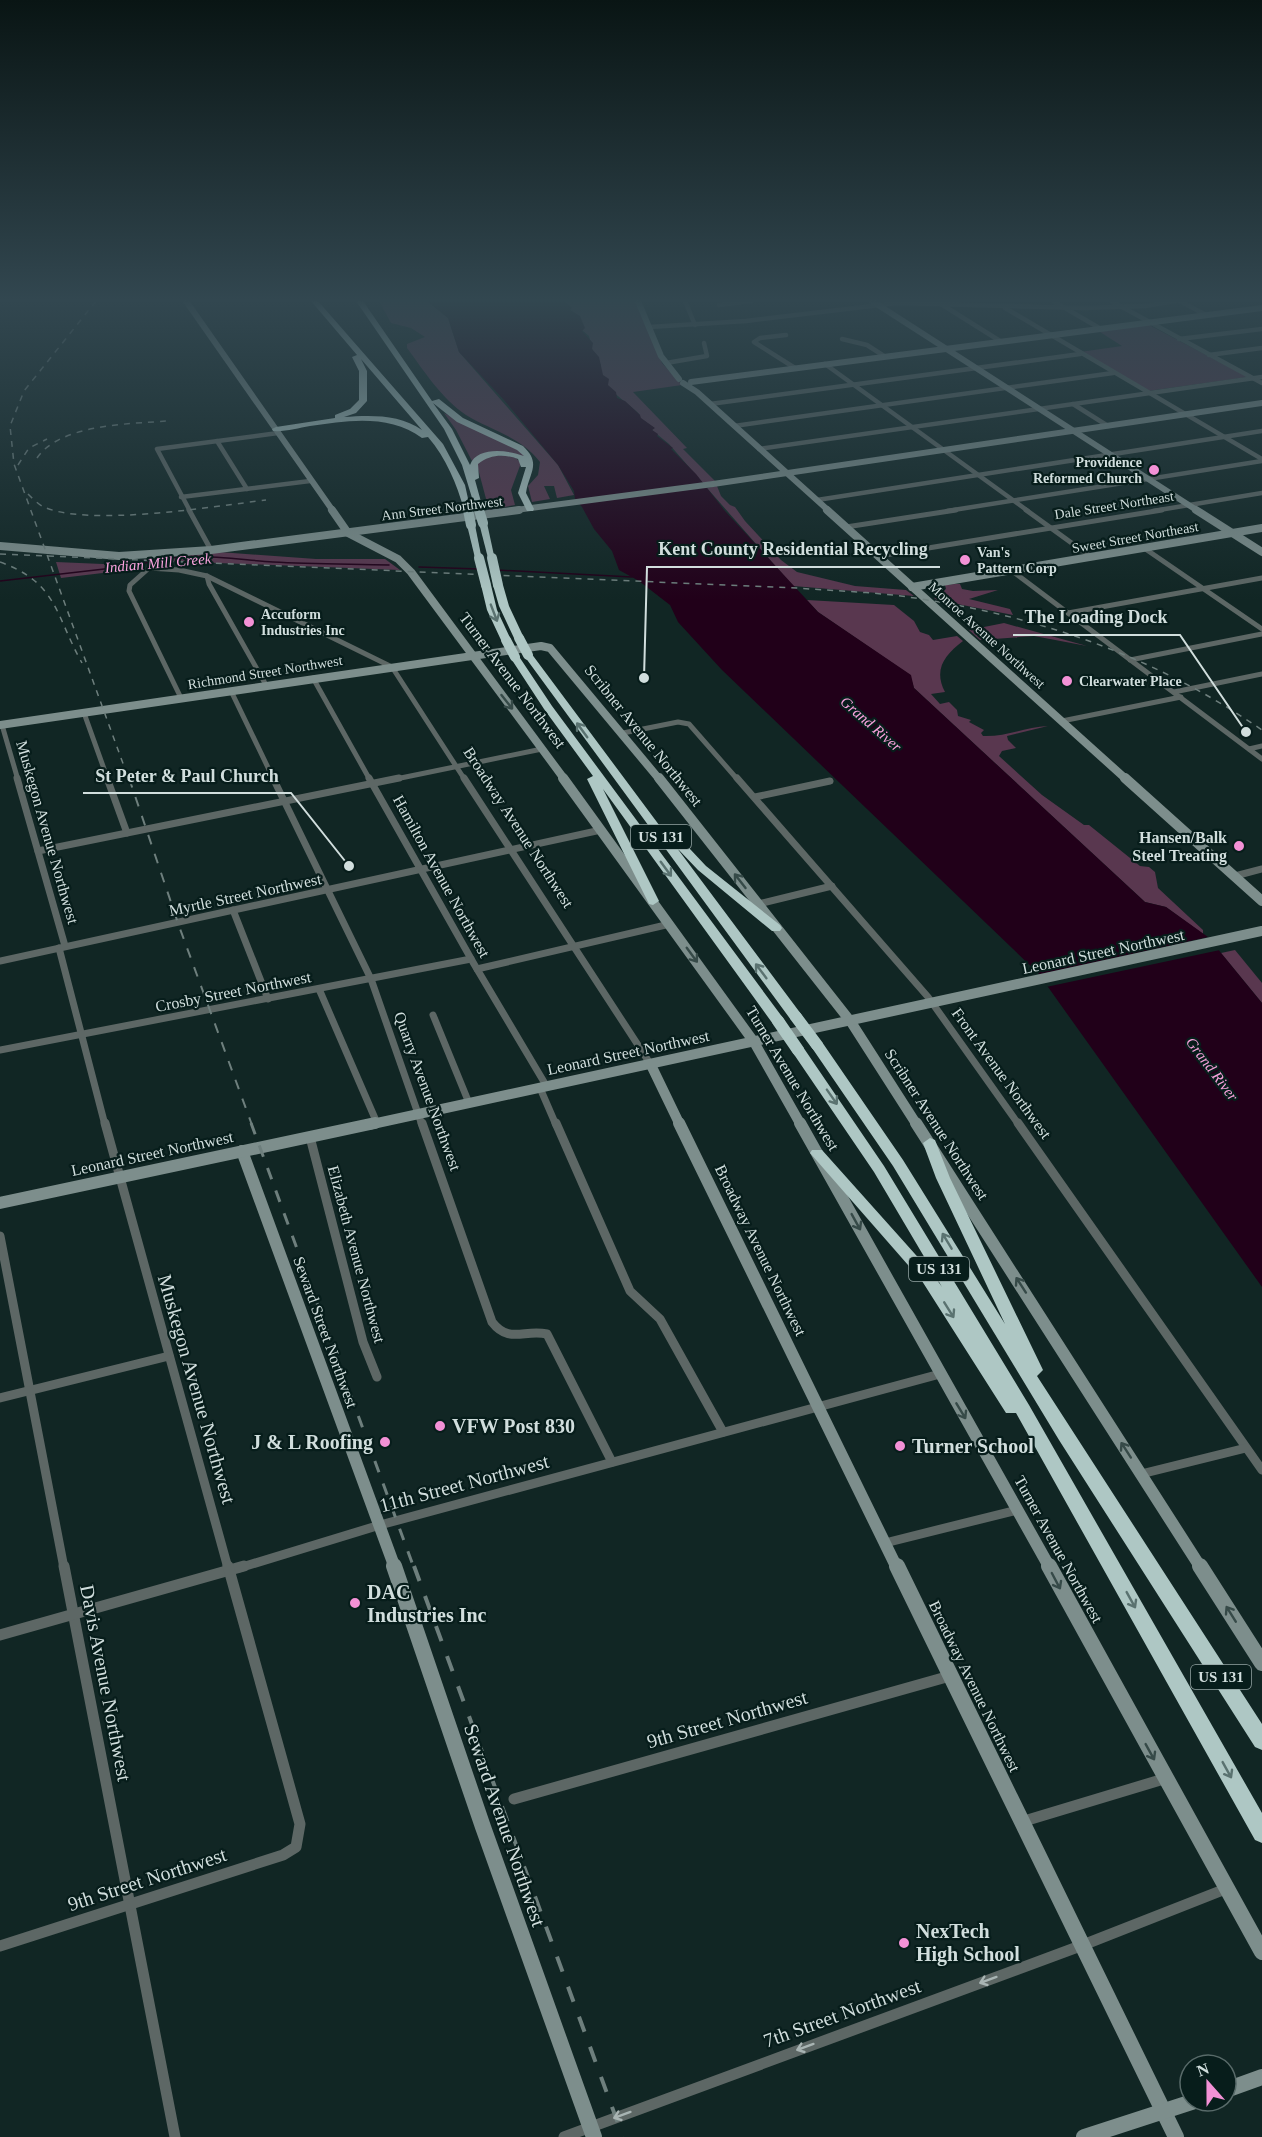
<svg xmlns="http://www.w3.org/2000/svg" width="1262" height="2137" font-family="'Times New Roman',serif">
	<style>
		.green { fill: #59374f }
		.water { fill: #210019 }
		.pier { fill: #112624 }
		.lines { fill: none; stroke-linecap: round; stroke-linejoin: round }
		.stream { stroke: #210019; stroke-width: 1.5 }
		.street-far4 { stroke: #5d6765; stroke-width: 4.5 }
		.street-far3 { stroke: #5d6765; stroke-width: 5 }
		.street-far2 { stroke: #5d6765; stroke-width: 7 }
		.street-far1 { stroke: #5d6765; stroke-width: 9 }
		.street { stroke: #5d6765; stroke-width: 11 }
		.secondary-far4 { stroke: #7d8e8c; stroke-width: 6 }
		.secondary-far3 { stroke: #7d8e8c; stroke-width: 8 }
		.secondary-far2 { stroke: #7d8e8c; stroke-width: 10 }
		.secondary-far1 { stroke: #7d8e8c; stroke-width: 12 }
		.secondary { stroke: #7d8e8c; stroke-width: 16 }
		.highway { fill: #aec7c4; fill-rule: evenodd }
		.rail-far3 { stroke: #6e7f7d; stroke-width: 1.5; stroke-dasharray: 6 6; stroke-linecap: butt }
		.rail-far2 { stroke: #6e7f7d; stroke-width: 2; stroke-dasharray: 10 10; stroke-linecap: butt }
		.rail-far1 { stroke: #6e7f7d; stroke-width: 3; stroke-dasharray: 12 12; stroke-linecap: butt }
		.rail { stroke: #6e7f7d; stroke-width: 4; stroke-dasharray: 16 16; stroke-linecap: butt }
		.highway-bridge-far1 { stroke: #aec7c4; stroke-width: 10 }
		.highway-bridge { stroke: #aec7c4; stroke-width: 12 }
		.oneway { stroke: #5a7270 }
		.oneway2 { stroke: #364a48 }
		.oneway3 { stroke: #a8b4b3 }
		.poi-dot { fill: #f391d6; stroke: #071d1b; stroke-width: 2 }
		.labels { text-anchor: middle; stroke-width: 4.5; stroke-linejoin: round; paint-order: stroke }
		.far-poi-label { font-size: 14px; font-weight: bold; fill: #d1dedd; stroke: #071d1b; text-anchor: start }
		.far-street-label { font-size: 14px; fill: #d1dedd; stroke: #071d1b }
		.far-water-label { font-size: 15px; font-style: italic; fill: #f9a2dd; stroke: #071d1b }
		.shield { fill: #071d1b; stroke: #94a4a3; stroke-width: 1.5 }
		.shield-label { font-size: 15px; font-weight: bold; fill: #d1dedd }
		.street-label { font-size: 16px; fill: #d1dedd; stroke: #071d1b }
		.poi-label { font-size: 16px; font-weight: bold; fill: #d1dedd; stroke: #071d1b; text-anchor: end }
		.near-street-label { font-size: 20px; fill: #d1dedd; stroke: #071d1b }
		.near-poi-label { font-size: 20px; font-weight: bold; fill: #d1dedd; stroke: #071d1b; text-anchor: start }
		.leader { fill: none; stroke: #d1dedd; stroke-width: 2 }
		.callout-dot { fill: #d1dedd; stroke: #071d1b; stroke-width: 2 }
		.callout-label { font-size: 18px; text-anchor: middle; font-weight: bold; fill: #d1dedd; stroke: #071d1b; stroke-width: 4.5; stroke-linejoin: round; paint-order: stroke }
	</style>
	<rect width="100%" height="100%" fill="#112624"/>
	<g class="green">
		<path d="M379,301H427L448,318L459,352L558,465L574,495L557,498L554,486H544L550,499L532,502L528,486L538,475L540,462C520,436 492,431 466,415C442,399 424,371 407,348V344L425,337L411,328L391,323Z"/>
		<path d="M564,301H635L662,363L682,385L633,392L687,448L683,449L715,481L703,483L669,444L652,430L654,428L640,418V415C629,402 597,387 601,365L593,352L589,336L582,330L579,316L570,310Z"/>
		<polygon points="1149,325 1248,377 1148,391 1080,352 1122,346 1097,330"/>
		<polygon points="444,413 519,450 527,458 508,453 472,461 456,430"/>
		<polygon points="506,455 516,458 521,463 511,490 515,505 489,510 477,465 480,460 493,456"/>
		<polygon points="717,486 721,496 730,505 735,507 745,521 781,560 797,572 855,586 906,590 914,596 793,586 707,488"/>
		<polygon points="219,552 316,559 385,559 400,570 141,560"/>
		<polygon points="56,562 126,565 136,569 61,578"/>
		<polygon points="955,584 960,584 962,589 973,591 998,590 969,599 1010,609 1013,615 937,600 934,598 946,589 945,585"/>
		<path d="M807,600L894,605L914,621L920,632L929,635L933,640L957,636L963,641C945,655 933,669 945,692L931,694L940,704L949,702L957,710L958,716L971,720L969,722L984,730L981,733L983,736C1005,737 1026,727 1048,726L1007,736L1008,740L1016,748L1002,751L999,756L1042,795L1084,825H1089L1140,866L1149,867L1155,872L1158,888L1203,930V934L1166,907L1145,902L914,688L910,675L818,612Z"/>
		<polygon points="1004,623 1087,646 1034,636 980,640 969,630"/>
		<polygon points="1235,950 1262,983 1262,1003 1221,953"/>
	</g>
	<polygon class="water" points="427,301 564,301 572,308 570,310 580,316 585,328 582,331 593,343 592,349 599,357 603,375 609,379 608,385 616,392 617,398 625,401 640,415 641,418 655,428 652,430 658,434 657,436 673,448 671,449 696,474 725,511 818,612 911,675 914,688 1145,902 1166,907 1208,937 1262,1003 1262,1287 1038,973 722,670 678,622 670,605 639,581 619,570 612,551 594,529 582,507 575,499 574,491 558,465 504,400 459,352 448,318"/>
	<polygon class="pier" points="1208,937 1220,950 1046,987 1036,975"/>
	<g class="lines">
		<g class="stream">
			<polyline points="419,567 479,569"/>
			<polyline points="497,570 632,577"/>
			<path d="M0,581L139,565C182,550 229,559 273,562C311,564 350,564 389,565"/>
		</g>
		<g class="street-far4">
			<polyline points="685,301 695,325"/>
			<polyline points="1053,301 1101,329"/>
			<polyline points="1111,301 1262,383"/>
			<polyline points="1180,301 1206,315"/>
			<polyline points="941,304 1000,341"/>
			<polyline points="719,305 751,301"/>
			<polyline points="1005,308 1262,459"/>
			<polyline points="649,327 746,321 897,303 1083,308 1145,306 1175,301"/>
			<polyline points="786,335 760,338 754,342 795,368"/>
			<polyline points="842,339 867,345 884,356"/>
			<polyline points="1179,339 1262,329"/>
			<polyline points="1209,355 1262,348"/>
			<polyline points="666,363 707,356 704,343"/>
			<polyline points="825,364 1028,511"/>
			<polyline points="710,404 1080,354"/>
			<polyline points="1073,404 1108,426"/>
			<polyline points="734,426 1113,373"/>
			<polyline points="217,441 247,489"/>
			<polyline points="759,449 1262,377"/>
			<polyline points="181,497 310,481"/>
			<polyline points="817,500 1262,431"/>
			<polyline points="190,511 157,449 278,433"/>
			<polyline points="947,511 1262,461"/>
			<polyline points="1153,511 1262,493"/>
		</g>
		<g class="street-far3">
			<polyline points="189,510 211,550"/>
			<polyline points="1026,510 1091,557"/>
			<polyline points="846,527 956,510"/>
			<polyline points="1144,548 1262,629"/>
			<polyline points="879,556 1162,510"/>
			<polyline points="1011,570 1262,759"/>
			<polyline points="207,576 209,584 266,685"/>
			<polyline points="1068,613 1262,578"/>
			<polyline points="1130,660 1262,634"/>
			<polyline points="313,678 370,780"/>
			<polyline points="231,691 274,780"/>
			<polyline points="1174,692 1262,674"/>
			<polyline points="181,698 129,591 130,585 149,568 179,570 207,576 392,667 465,780"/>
			<polyline points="84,713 108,780"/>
			<polyline points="1062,721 1181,697"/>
			<polyline points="2,725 18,780"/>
			<polyline points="623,733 678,722 689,724 738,780"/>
			<polyline points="1249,749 1262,746"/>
			<polyline points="391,780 542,749"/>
		</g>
		<g class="street-far2">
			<polyline points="17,778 65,946"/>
			<polyline points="107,778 127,833"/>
			<polyline points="273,778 371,979 422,1125"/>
			<polyline points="369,778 474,964 547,1087"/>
			<polyline points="464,778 651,1065"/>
			<polyline points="737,778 928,997 1019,1125"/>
			<polyline points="755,797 830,781"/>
			<polyline points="38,851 399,778"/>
			<polyline points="1235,876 1262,869"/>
			<polyline points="758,904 832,886"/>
			<polyline points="233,910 268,999"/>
			<polyline points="59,948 105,1125"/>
			<polyline points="0,961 601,830"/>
			<polyline points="477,969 670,924"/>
			<polyline points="319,989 377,1123"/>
			<polyline points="433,1015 469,1103"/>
			<polyline points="0,1050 471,959"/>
			<polyline points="540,1088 556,1125"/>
		</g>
		<g class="street-far1">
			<polyline points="105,1123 228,1568"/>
			<path d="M422,1123L492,1322C509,1344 524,1329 547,1334L612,1462"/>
			<polyline points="556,1123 630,1291 660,1319 723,1432"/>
			<polyline points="1018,1123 1262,1470"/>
			<polyline points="310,1137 363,1342 377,1377"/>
			<polyline points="0,1236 64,1568"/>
			<polyline points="0,1398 169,1356"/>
			<polyline points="1141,1474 1246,1448"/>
			<polyline points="885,1543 1017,1510"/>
			<polyline points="239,1568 380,1525 940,1374"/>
		</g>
		<g class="street">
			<polyline points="64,1566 175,2137"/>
			<polyline points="0,1635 244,1566"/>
			<polyline points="514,1799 950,1676"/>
			<polyline points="1021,1822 1167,1778"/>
			<polyline points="0,1946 283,1855 296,1847 300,1824 228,1566"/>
			<polyline points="564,2137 1083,1945 1228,1888"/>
		</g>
		<g class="secondary-far4">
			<polyline points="186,301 333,511"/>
			<polyline points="638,301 661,356 679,379"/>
			<polyline points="872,301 1198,511"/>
			<polyline points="691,382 1262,308"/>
			<polyline points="683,383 697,392 829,511"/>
			<polyline points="508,511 713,484 1262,403"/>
		</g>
		<g class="secondary-far3">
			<polyline points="332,510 348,533 398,559 411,572 565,780"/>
			<polyline points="827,510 1127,780"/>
			<polyline points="1196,510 1262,552"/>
			<polyline points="0,546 119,556 211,550 519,510"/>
			<polyline points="912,587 1262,528"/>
			<polyline points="0,725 541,646 550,648 660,780"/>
		</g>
		<g class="secondary-far2">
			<polyline points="563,778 754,1042 801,1125"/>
			<polyline points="659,778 851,1022 917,1125"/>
			<polyline points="1125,778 1262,901"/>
			<polyline points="651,1065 680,1125"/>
			<polyline points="368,1125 1262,931"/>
		</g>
		<g class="secondary-far1">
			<polyline points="679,1123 897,1568"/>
			<polyline points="800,1123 1050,1568"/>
			<polyline points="916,1123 1201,1568"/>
			<polyline points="242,1151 395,1568"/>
			<polyline points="0,1203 375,1123"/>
		</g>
		<g class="secondary">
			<polyline points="394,1566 483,1827 594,2137"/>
			<polyline points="897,1566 1176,2137"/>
			<polyline points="1049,1566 1262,1952"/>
			<polyline points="1200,1566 1262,1663"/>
			<polyline points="1226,2090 1262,2077"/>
			<polyline points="1084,2137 1195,2101"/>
		</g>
		<g class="highway">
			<path d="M311,301H318L443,444L465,485L471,512L464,510C457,484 446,458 428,437L422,438C390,414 348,420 310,426C298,428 285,432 273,431L272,429L276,427L335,418V415L350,409L359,400V371L352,357L357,355ZM361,359L422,430C400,414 370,415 344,417L356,413L367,401V371Z"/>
			<path d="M356,301H363L432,401L439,399L463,418L523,446C542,464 529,472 526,493L534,509L533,511H527L518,493L526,467H521L518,459C505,454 490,454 478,464L479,478L475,480L483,509L476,511L462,465L444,429ZM433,403L457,422L517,450L524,456C508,450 477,446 470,465L452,429Z"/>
			<polygon points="483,520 487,523 495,560 488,558 479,523"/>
			<polygon points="471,522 475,525 482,560 475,558 467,525"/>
			<polygon points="486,582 491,585 497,610 511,640 509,642 501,640 487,610 481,585"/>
			<polygon points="498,582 503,585 509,606 524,638 522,640 514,638 499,606 493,585"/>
			<polygon points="528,652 531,653 665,833 674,832 706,866 780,925 782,928 780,931 772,931 698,870 677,848 801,1014 803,1017 801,1020 791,1020 525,657 525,653"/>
			<polygon points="515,654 518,655 552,706 783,1018 785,1021 783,1024 773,1024 603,789 659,901 653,905 649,904 587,779 593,776 544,709 510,657"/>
			<polygon points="817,1041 822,1042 903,1160 1005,1324 936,1178 923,1143 930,1138 935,1140 950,1178 1043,1370 1037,1376 1262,1724 1262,1750 1255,1747 1059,1440 893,1166 810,1045"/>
			<polygon points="798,1046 803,1047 884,1166 1029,1405 1262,1813 1262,1843 1255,1840 1016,1413 1006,1413 922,1281 810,1153 812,1150 822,1150 932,1273 942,1287 874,1172 791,1050"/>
		</g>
		<g class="rail-far3">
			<polyline points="96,301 24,391 10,426 14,464 129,780"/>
			<path d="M37,458C60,424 129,424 167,421"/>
			<polyline points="18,465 29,448 47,439"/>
			<path d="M28,494C32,498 37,503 42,506C84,528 217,506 266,500"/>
			<path d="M0,554L797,588C836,591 876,592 915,598C1042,617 1156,657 1262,730"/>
			<path d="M0,562C58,583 55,615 82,663"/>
		</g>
		<polyline class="rail-far2" points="129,778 179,926 252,1125"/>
		<polyline class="rail-far1" points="251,1123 414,1568"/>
		<polyline class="rail" points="414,1566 623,2137"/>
		<g class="highway-bridge-far1">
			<polyline points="468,510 471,525"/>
			<polyline points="479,510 483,523"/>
			<polyline points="479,558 486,585"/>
			<polyline points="492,558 498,585"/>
			<polyline points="519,638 528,655"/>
			<polyline points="506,640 515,657"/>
		</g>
		<g class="highway-bridge">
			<polyline points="796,1017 817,1045"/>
			<polyline points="778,1021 798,1050"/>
		</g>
	</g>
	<defs><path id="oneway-shaft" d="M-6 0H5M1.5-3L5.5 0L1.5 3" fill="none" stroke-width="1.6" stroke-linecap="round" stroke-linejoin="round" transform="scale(1.5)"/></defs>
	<g class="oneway">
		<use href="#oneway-shaft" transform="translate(494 613) rotate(69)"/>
		<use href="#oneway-shaft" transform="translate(582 730) rotate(-126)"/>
		<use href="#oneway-shaft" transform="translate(666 869) rotate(54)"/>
		<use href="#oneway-shaft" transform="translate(761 971) rotate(-127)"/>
		<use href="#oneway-shaft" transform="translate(832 1097) rotate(55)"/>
		<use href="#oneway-shaft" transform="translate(947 1241) rotate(-121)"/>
		<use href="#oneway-shaft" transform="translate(949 1310) rotate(58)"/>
		<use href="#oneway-shaft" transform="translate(1131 1600) rotate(61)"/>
		<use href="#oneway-shaft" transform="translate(1227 1770) rotate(61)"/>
	</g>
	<g class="oneway2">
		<use href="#oneway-shaft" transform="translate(507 702) rotate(52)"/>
		<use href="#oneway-shaft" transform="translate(740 881) rotate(-128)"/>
		<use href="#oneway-shaft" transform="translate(692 955) rotate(54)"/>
		<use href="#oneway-shaft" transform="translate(856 1222) rotate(61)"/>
		<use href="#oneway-shaft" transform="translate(1021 1285) rotate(-123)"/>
		<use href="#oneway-shaft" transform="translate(961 1411) rotate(59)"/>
		<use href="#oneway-shaft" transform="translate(1126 1450) rotate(-123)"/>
		<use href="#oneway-shaft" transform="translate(1056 1581) rotate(62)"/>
		<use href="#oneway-shaft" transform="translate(1231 1614) rotate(-122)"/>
		<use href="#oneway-shaft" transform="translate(1150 1752) rotate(61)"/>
	</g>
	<g class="oneway3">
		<use href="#oneway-shaft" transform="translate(988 1980) rotate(160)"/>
		<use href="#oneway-shaft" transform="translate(805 2047) rotate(160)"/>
		<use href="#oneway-shaft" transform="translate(622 2115) rotate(160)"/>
	</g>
	<linearGradient id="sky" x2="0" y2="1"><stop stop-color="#091514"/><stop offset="0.5" stop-color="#324750"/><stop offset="1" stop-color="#324750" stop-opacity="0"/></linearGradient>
	<rect width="1262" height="600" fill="url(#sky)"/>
	<g class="poi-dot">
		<circle cx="1154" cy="470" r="6"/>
		<circle cx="965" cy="560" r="6"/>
		<circle cx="249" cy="622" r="6"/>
		<circle cx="1067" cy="681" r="6"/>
		<circle cx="1239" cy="846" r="6"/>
		<circle cx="440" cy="1426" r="6"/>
		<circle cx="385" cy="1442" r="6"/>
		<circle cx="900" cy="1446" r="6"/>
		<circle cx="355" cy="1603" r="6"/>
		<circle cx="904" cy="1943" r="6"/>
	</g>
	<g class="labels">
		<g class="far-poi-label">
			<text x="1142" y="467" text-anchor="end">Providence<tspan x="1142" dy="16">Reformed Church</tspan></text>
			<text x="977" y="557">Van's<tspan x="977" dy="16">Pattern Corp</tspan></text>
			<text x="261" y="619">Accuform<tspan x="261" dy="16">Industries Inc</tspan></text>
			<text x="1079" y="686">Clearwater Place</text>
		</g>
		<g class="far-street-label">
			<text transform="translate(1114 505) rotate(-9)" y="5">Dale Street Northeast</text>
			<text transform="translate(442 508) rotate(-7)" y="5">Ann Street Northwest</text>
			<text transform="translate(1135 537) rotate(-10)" y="5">Sweet Street Northeast</text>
			<text transform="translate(987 635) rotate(42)" y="5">Monroe Avenue Northwest</text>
			<text transform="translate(265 672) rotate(-9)" y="5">Richmond Street Northwest</text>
		</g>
		<g class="far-water-label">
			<text transform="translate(158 563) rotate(-5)" y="5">Indian Mill Creek</text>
			<text transform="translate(871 724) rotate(41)" y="5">Grand River</text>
			<text transform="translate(1212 1069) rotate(53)" y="5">Grand River</text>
		</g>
		<g class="shield">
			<rect x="631" y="825" width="60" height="24" rx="4.5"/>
			<rect x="909" y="1257" width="60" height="24" rx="4.5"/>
			<rect x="1191" y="1665" width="60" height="24" rx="4.5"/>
		</g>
		<g class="shield-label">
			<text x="661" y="842">US 131</text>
			<text x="939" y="1274">US 131</text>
			<text x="1221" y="1682">US 131</text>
		</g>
		<g class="street-label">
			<text transform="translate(513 680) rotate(53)" y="6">Turner Avenue Northwest</text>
			<text transform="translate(644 735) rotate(51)" y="6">Scribner Avenue Northwest</text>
			<text transform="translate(519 827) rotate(57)" y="6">Broadway Avenue Northwest</text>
			<text transform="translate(48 832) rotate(74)" y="6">Muskegon Avenue Northwest</text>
			<text transform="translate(442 876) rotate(61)" y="6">Hamilton Avenue Northwest</text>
			<text transform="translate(245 894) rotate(-12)" y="6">Myrtle Street Northwest</text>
			<text transform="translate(1103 951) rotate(-12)" y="6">Leonard Street Northwest</text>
			<text transform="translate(233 991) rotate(-11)" y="6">Crosby Street Northwest</text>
			<text transform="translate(628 1052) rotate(-12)" y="6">Leonard Street Northwest</text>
			<text transform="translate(1002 1073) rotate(54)" y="6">Front Avenue Northwest</text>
			<text transform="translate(793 1078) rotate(59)" y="6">Turner Avenue Northwest</text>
			<text transform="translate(428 1091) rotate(70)" y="6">Quarry Avenue Northwest</text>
			<text transform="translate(937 1124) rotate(57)" y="6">Scribner Avenue Northwest</text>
			<text transform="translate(152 1153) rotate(-12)" y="6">Leonard Street Northwest</text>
			<text transform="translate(761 1250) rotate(64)" y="6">Broadway Avenue Northwest</text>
			<text transform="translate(357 1254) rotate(75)" y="6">Elizabeth Avenue Northwest</text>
			<text transform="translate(326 1332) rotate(70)" y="6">Seward Street Northwest</text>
			<text transform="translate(1059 1549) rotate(61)" y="6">Turner Avenue Northwest</text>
			<text transform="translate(975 1686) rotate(64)" y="6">Broadway Avenue Northwest</text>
		</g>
		<g class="poi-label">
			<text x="1227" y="843">Hansen/Balk<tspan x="1227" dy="18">Steel Treating</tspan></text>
		</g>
		<g class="near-street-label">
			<text transform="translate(197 1389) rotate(74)" y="7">Muskegon Avenue Northwest</text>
			<text transform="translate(464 1483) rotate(-15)" y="7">11th Street Northwest</text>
			<text transform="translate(106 1683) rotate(79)" y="7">Davis Avenue Northwest</text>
			<text transform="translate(727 1719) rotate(-16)" y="7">9th Street Northwest</text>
			<text transform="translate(505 1825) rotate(71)" y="7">Seward Avenue Northwest</text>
			<text transform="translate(147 1879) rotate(-18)" y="7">9th Street Northwest</text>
			<text transform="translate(842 2013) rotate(-20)" y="7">7th Street Northwest</text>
		</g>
		<g class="near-poi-label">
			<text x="452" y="1433">VFW Post 830</text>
			<text x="373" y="1449" text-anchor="end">J &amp; L Roofing</text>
			<text x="912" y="1453">Turner School</text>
			<text x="367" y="1599">DAC<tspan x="367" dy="23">Industries Inc</tspan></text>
			<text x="916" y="1938">NexTech<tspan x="916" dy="23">High School</tspan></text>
		</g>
	</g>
	<path class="leader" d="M644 678L647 567H940M1246 732L1180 635H1013M349 866L291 793H83"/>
	<g class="callout-dot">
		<circle cx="644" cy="678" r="6"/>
		<circle cx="1246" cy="732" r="6"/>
		<circle cx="349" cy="866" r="6"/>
	</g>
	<g class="callout-label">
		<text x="793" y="555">Kent County Residential Recycling</text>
		<text x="1096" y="623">The Loading Dock</text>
		<text x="187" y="782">St Peter &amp; Paul Church</text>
	</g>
	<g transform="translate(1208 2083) rotate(339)"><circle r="28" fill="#071d1b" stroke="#586a69" stroke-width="1.5"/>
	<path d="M0-4.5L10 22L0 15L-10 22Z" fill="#f391d6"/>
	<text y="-9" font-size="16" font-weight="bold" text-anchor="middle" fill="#d1dedd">N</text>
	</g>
</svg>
